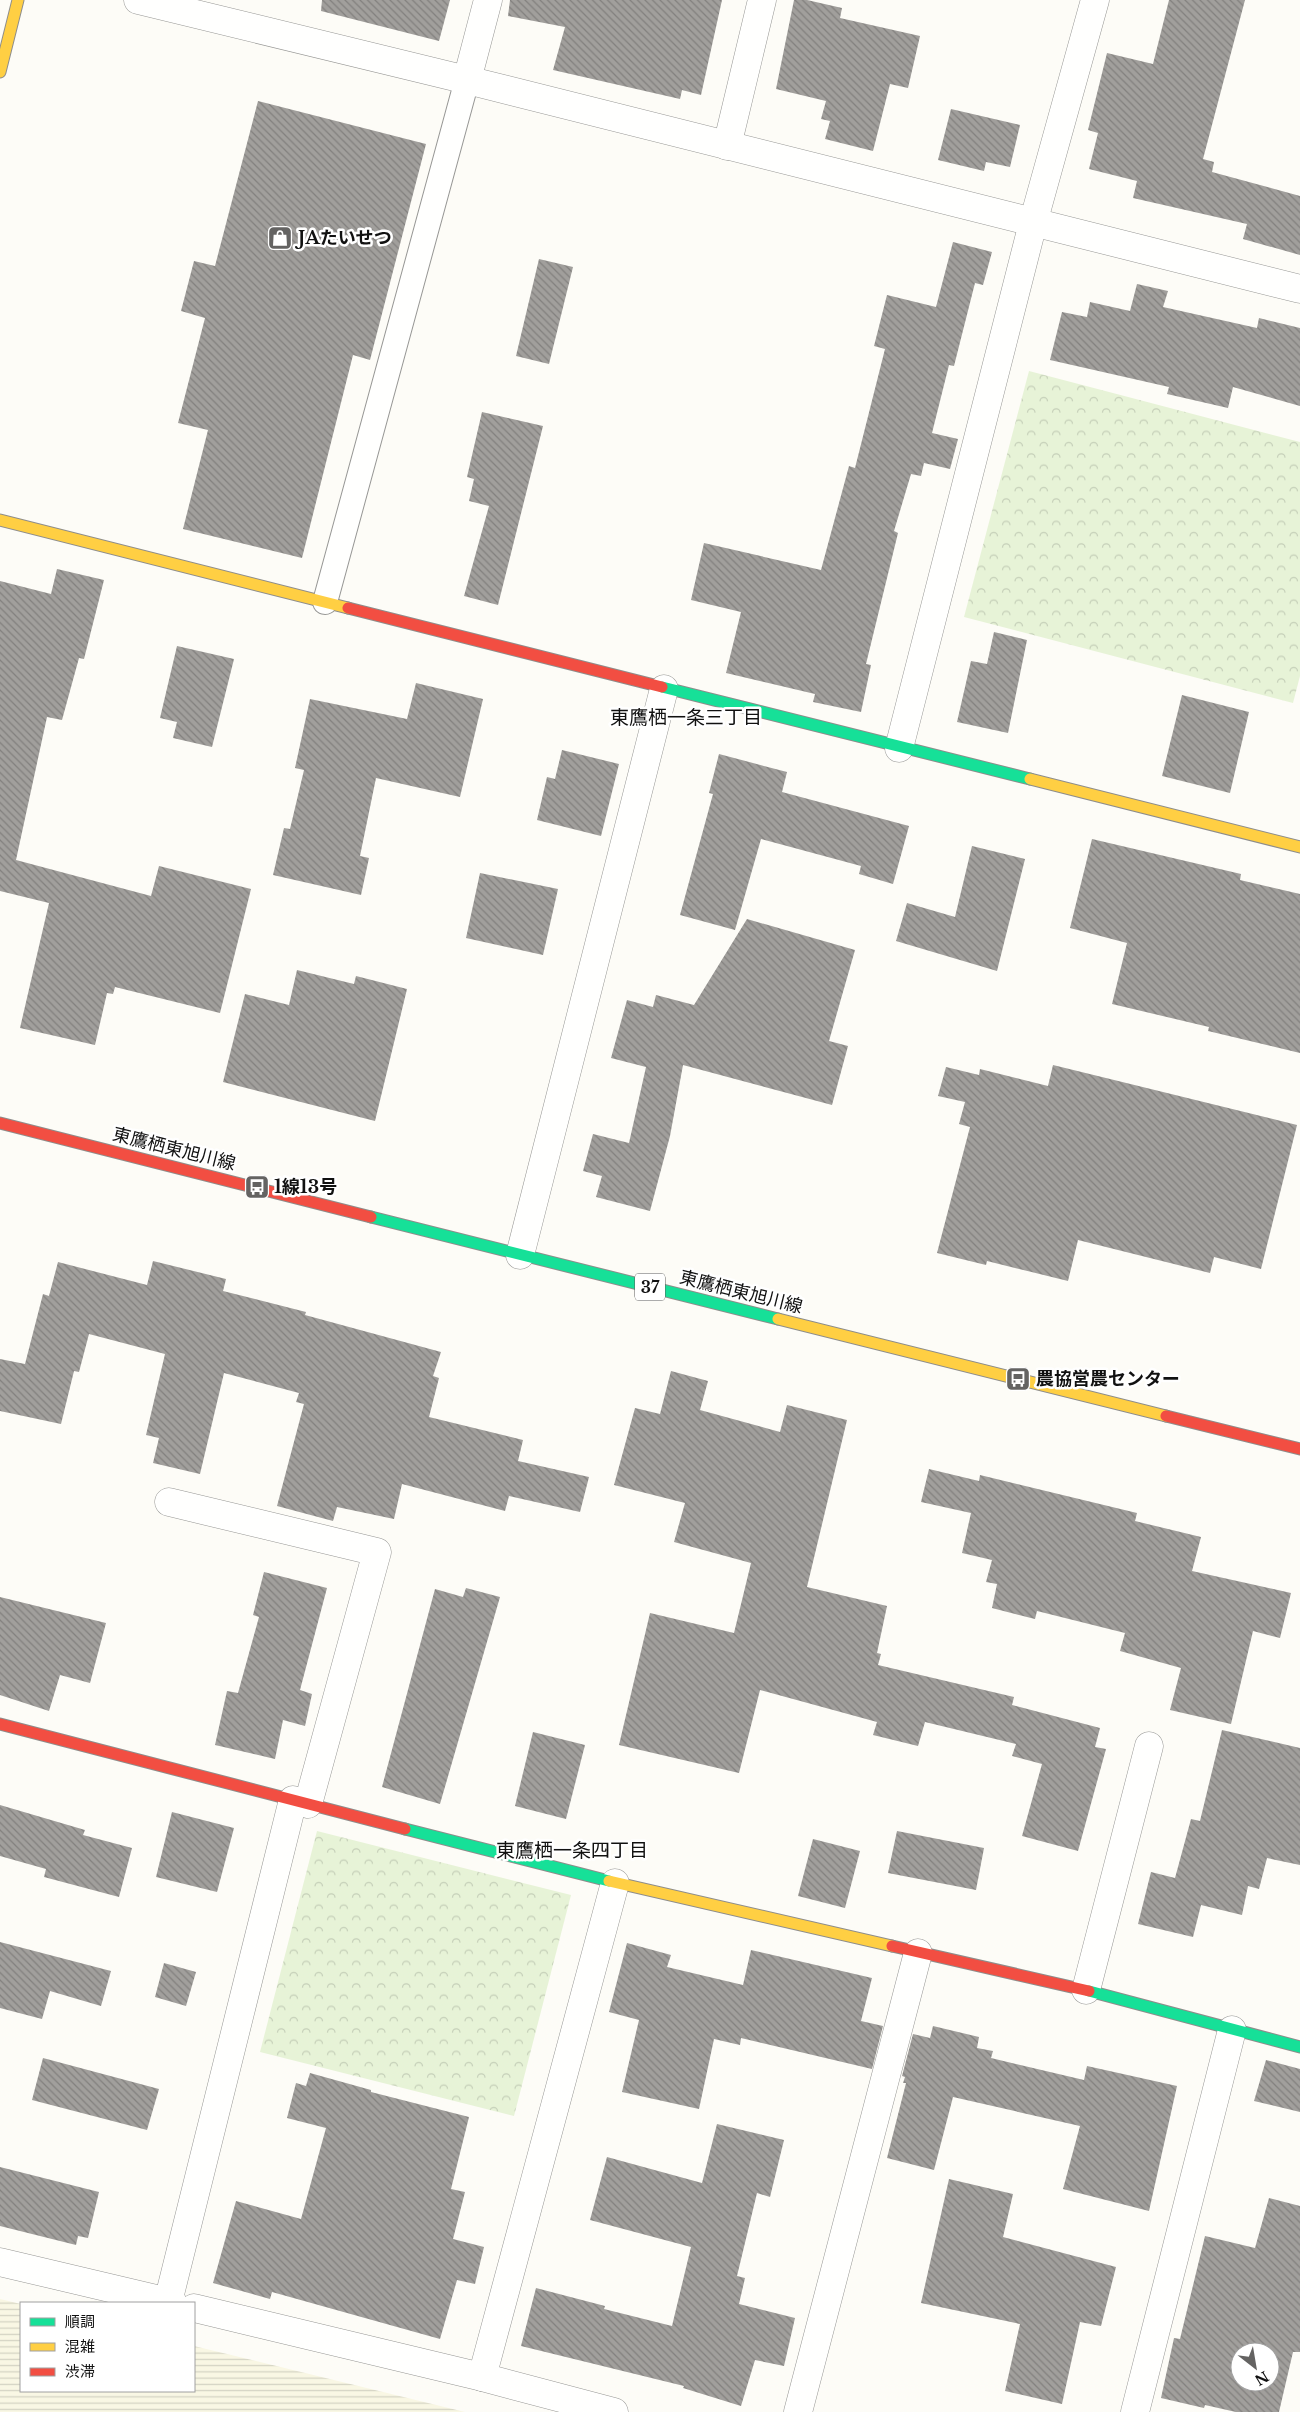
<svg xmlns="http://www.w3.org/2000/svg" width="1300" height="2412" font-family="'Libre Baskerville','Noto Sans JP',serif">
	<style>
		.farmland { fill: url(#farmland-rules) }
		.park { fill: url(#park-crowns) }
		.building { fill: url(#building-back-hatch); fill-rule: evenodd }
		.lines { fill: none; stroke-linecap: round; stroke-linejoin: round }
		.lane-casing { stroke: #979795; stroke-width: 26 }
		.street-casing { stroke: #979795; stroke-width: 29 }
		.fast-casing { stroke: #8e8d8b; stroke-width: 13 }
		.slow-casing { stroke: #8e8d8b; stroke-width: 13 }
		.jam-casing { stroke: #8e8d8b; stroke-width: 13 }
		.lane { stroke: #fffffe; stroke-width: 24 }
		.street { stroke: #fffffe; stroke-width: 28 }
		.fast { stroke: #16e098; stroke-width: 11 }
		.slow { stroke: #ffcf43; stroke-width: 11 }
		.jam { stroke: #f24e42; stroke-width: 11 }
		.labels { text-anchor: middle; stroke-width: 5; stroke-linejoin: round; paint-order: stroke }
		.shield { fill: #fff; stroke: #585858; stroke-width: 1 }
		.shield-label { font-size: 16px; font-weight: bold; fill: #111 }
		.poi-label { font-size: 18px; font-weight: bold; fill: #111; stroke: #fff; text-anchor: start }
		.street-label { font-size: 18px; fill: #111; stroke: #fff }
		.neighbourhood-label { font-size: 19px; fill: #111; stroke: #fff }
	</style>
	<defs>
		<pattern id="farmland-rules" width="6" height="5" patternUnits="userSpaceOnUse" patternTransform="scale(1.25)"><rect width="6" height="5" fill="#f9f7e4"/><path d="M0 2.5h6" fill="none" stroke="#d4d3c3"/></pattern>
		<pattern id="park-crowns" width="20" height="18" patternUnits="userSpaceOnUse" patternTransform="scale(1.25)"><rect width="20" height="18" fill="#e7f3d7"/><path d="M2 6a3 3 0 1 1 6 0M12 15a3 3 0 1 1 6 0" fill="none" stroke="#c5cfb8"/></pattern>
		<pattern id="building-back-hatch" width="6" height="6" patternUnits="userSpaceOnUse" patternTransform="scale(1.25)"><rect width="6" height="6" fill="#a19f9c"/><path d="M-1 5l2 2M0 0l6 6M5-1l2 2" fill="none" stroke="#82807e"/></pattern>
	</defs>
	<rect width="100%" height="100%" fill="#fdfcf7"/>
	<polygon class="farmland" points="0,2299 21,2304 21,2391 194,2391 194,2346 465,2412 0,2412"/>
	<g class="park">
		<polygon points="1029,371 1300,442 1300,676 1293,703 964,617"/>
		<polygon points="317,1831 571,1895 514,2116 260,2052"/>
	</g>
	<g class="building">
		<polygon points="322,0 450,0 439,41 321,11"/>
		<polygon points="510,0 722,0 701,95 682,90 680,99 553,70 565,27 508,16"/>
		<polygon points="794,0 807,0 842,8 840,18 920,36 908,88 890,84 873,151 825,139 830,121 821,119 826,101 776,89"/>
		<polygon points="1169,0 1245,0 1203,159 1214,162 1212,172 1300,196 1300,255 1243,239 1247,224 1133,198 1137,181 1089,169 1098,133 1088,130 1107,53 1153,64"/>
		<polygon points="258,101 426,144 370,360 353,355 302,558 183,529 208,430 178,423 205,318 181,311 194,261 215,266"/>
		<polygon points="951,109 1020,125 1010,167 986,162 984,171 938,160"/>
		<polygon points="953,242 992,252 983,285 975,283 954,366 949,365 932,433 958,439 950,469 924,463 921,476 911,474 894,531 898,533 866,664 871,665 861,712 813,702 815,694 726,673 741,612 691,600 704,543 821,570 849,466 855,468 885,349 874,346 887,295 936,307"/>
		<polygon points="539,259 573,267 549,364 516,356"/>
		<polygon points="1137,284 1168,291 1163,307 1257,328 1259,318 1300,328 1300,406 1233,387 1228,408 1167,394 1169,387 1050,360 1062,312 1087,317 1090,302 1130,311"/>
		<polygon points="482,412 543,426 498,605 464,596 489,506 469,501 474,479 467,477"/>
		<polygon points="57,569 104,580 84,659 79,658 62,720 47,717 16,860 151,896 159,866 251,889 220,1013 115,987 113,994 107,993 95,1045 20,1028 49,903 0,891 0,581 51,594"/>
		<polygon points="994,632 1027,640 1008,733 957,722 971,661 987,664"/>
		<polygon points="177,646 234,659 212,747 173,738 177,722 160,718"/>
		<polygon points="416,683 483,699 460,797 376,778 360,856 369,858 361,895 273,875 284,828 290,829 304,770 295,768 310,699 407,719"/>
		<polygon points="1182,695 1249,712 1230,793 1162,776"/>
		<polygon points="562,750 619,764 601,836 537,820 547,777 555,779"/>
		<polygon points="719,754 787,772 782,792 909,826 893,884 859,874 861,866 761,839 735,930 680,915 713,794 709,793"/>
		<polygon points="1092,839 1241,874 1240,880 1300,894 1300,1053 1208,1031 1209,1027 1112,1004 1127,943 1070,928"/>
		<polygon points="972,846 1025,859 997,971 896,941 907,903 955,917"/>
		<polygon points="480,873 558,889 543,955 466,938"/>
		<polygon points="747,919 855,950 829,1041 848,1046 832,1105 683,1065 670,1136 650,1211 596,1197 602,1176 583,1171 593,1134 629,1143 646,1067 611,1058 627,1000 653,1007 656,995 694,1005"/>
		<polygon points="297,970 354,984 356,976 407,989 375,1121 223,1082 245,994 289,1005"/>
		<polygon points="1053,1065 1297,1125 1261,1269 1214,1257 1210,1273 1078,1240 1068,1281 987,1261 986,1265 937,1253 970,1127 959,1124 965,1102 938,1096 946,1067 979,1075 980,1069 1048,1086"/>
		<polygon points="153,1261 226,1279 223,1291 306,1312 305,1315 441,1352 433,1376 439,1378 429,1417 523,1440 518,1461 589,1477 580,1512 509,1496 505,1511 402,1484 394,1519 337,1507 333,1521 277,1506 304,1404 296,1402 299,1393 224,1373 200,1474 153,1463 159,1438 146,1435 165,1354 89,1334 79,1372 74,1371 61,1424 0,1411 0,1359 25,1364 43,1294 49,1296 58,1262 147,1285"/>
		<polygon points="671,1371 708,1381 700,1410 780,1432 787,1405 847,1420 807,1587 887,1606 877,1653 881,1654 878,1665 1014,1697 1012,1705 1100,1728 1095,1747 1106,1749 1078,1851 1022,1836 1042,1764 1012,1756 1016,1744 925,1722 918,1746 873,1735 877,1722 760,1690 739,1773 619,1745 650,1613 734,1633 751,1563 674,1542 685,1503 614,1485 635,1408 660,1414"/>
		<polygon points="929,1469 979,1481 980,1475 1137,1513 1135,1521 1201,1537 1192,1571 1291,1593 1280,1638 1253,1631 1231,1724 1170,1710 1181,1668 1120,1651 1125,1633 1037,1611 1035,1619 992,1608 997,1584 986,1582 992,1560 962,1553 971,1513 921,1502"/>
		<polygon points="264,1572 327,1588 300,1690 312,1694 305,1726 283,1720 275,1759 215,1745 227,1691 238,1693 259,1617 253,1615"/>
		<polygon points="466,1588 500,1597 440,1804 382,1787 435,1589 463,1597"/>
		<polygon points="0,1597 106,1623 90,1683 60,1675 49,1711 0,1695"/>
		<polygon points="1222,1730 1300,1748 1300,1865 1267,1858 1259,1889 1248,1886 1242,1915 1201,1905 1193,1937 1138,1924 1151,1872 1175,1878 1191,1819 1200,1821"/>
		<polygon points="533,1732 585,1745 566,1819 515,1806"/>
		<polygon points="0,1805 85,1830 83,1835 132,1848 119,1897 44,1877 46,1869 0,1856"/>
		<polygon points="172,1812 234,1828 217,1892 156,1877"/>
		<polygon points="897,1831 984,1848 976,1890 888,1873"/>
		<polygon points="813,1839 860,1851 845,1908 798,1896"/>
		<polygon points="0,1942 111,1971 101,2006 50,1991 42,2019 0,2008"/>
		<polygon points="627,1943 671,1955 667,1967 743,1985 751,1950 872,1978 861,2021 883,2026 872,2069 741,2038 740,2045 714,2039 699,2109 622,2092 639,2020 609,2012"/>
		<polygon points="164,1963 196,1972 186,2006 155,1997"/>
		<polygon points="933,2026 979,2037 977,2048 993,2051 991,2058 1084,2080 1087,2066 1177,2086 1149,2211 1063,2189 1080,2126 953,2097 934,2170 887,2158 906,2083 903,2083 905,2077 902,2076 913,2034 930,2038"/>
		<polygon points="43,2058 159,2089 147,2130 32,2100"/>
		<polygon points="1266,2060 1300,2069 1300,2112 1254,2101"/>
		<polygon points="310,2073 371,2090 371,2092 469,2117 451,2189 465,2192 453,2239 484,2247 475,2284 457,2280 440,2339 272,2292 270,2299 213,2283 236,2201 301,2219 326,2128 287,2118 296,2083 306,2086"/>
		<polygon points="717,2124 784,2140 770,2197 757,2193 737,2276 745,2278 739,2304 795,2318 784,2366 755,2360 741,2406 683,2388 684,2386 521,2346 536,2288 605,2306 604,2309 672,2326 691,2247 590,2220 607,2157 702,2183"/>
		<polygon points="0,2167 99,2192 88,2238 78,2236 76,2245 0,2226"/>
		<polygon points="949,2179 1013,2194 1003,2237 1116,2267 1101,2326 1080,2322 1062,2404 1005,2391 1020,2324 921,2303"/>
		<path d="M1269,2198L1300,2206V2352H1293L1279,2412H1236L1205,2405L1204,2408L1161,2398L1174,2338L1180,2339L1205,2236L1255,2248ZM1240,2352H1270V2382H1240Z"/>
	</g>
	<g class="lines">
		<defs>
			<polyline id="lane" points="325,602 467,80"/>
			<g id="street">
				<polyline points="138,0 467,80 1300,289"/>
				<polyline points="467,80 488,0"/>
				<polyline points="727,146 762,0"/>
				<polyline points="899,748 1033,223 1095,0"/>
				<polyline points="520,1255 664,689"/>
				<polyline points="169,1502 377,1552 308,1804"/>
				<polyline points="1086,1990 1149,1746"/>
				<polyline points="0,2262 173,2303"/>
				<polyline points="168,2302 293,1800"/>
				<polyline points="194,2308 482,2377 614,2412"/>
				<polyline points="482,2377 615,1883"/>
				<polyline points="798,2412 918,1953"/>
				<polyline points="1135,2412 1232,2030"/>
			</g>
			<g id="fast">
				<polyline points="662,687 1030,779"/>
				<polyline points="371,1217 778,1319"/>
				<polyline points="405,1829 609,1881"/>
				<polyline points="1089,1991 1300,2047"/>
			</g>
			<g id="slow">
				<polyline points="0,72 18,0"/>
				<polyline points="0,520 348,608"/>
				<polyline points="1030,779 1300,847"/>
				<polyline points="778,1319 1166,1416"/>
				<polyline points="609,1881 892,1946"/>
			</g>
			<g id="jam">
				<polyline points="348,608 662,687"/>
				<polyline points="0,1123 371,1217"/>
				<polyline points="1166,1416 1300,1449"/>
				<polyline points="0,1724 405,1829"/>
				<polyline points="892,1946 1089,1991"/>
			</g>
		</defs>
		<use href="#lane" class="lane-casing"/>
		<use href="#street" class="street-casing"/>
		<use href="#fast" class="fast-casing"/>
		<use href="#slow" class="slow-casing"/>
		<use href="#jam" class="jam-casing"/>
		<use href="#lane" class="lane"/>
		<use href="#street" class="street"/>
		<use href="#fast" class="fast"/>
		<use href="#slow" class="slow"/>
		<use href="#jam" class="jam"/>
	</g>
	<defs>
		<symbol id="shop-square" viewBox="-11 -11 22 22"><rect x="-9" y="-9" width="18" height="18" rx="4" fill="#646362" stroke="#fff"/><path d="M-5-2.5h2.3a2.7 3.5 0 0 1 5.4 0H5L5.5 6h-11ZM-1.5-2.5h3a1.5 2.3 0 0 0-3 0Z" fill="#fff"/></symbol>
		<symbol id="bus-square" viewBox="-11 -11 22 22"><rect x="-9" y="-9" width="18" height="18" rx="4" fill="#646362" stroke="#fff"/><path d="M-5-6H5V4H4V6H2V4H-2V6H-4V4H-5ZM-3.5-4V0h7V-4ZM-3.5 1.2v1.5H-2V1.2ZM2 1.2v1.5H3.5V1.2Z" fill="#fff"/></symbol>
	</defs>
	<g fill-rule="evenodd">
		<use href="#shop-square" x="266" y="224" width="28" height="28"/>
		<use href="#bus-square" x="243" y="1173" width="28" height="28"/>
		<use href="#bus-square" x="1004" y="1365" width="28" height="28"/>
	</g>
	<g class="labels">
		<rect class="shield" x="635" y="1273.5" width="30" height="27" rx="4"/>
		<g class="shield-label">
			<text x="650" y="1293">37</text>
		</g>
		<g class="poi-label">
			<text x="298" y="244">JAたいせつ</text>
			<text x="274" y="1193">1線13号</text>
			<text x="1036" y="1385">農協営農センター</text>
		</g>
		<g class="street-label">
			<text transform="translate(174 1149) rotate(14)" y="6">東鷹栖東旭川線</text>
			<text transform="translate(741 1292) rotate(14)" y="6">東鷹栖東旭川線</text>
		</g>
		<g class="neighbourhood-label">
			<text x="686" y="724">東鷹栖一条三丁目</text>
			<text x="572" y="1857">東鷹栖一条四丁目</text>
		</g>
	</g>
	<rect x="20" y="2302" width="175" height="90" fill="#ffffff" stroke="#a0a0a0"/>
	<rect x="30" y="2318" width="25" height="8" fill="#16e098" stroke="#a0a0a0"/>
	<text x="65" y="2327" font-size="15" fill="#111111">順調</text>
	<rect x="30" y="2343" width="25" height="8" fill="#ffcf43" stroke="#a0a0a0"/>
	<text x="65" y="2352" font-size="15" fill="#111111">混雑</text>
	<rect x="30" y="2368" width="25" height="8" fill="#f24e42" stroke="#a0a0a0"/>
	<text x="65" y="2377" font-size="15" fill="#111111">渋滞</text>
	<g transform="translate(1255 2367) rotate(149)"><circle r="24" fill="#ffffff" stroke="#a0a0a0"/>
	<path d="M0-4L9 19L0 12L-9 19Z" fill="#646362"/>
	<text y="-8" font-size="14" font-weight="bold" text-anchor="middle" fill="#111111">N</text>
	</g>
</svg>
